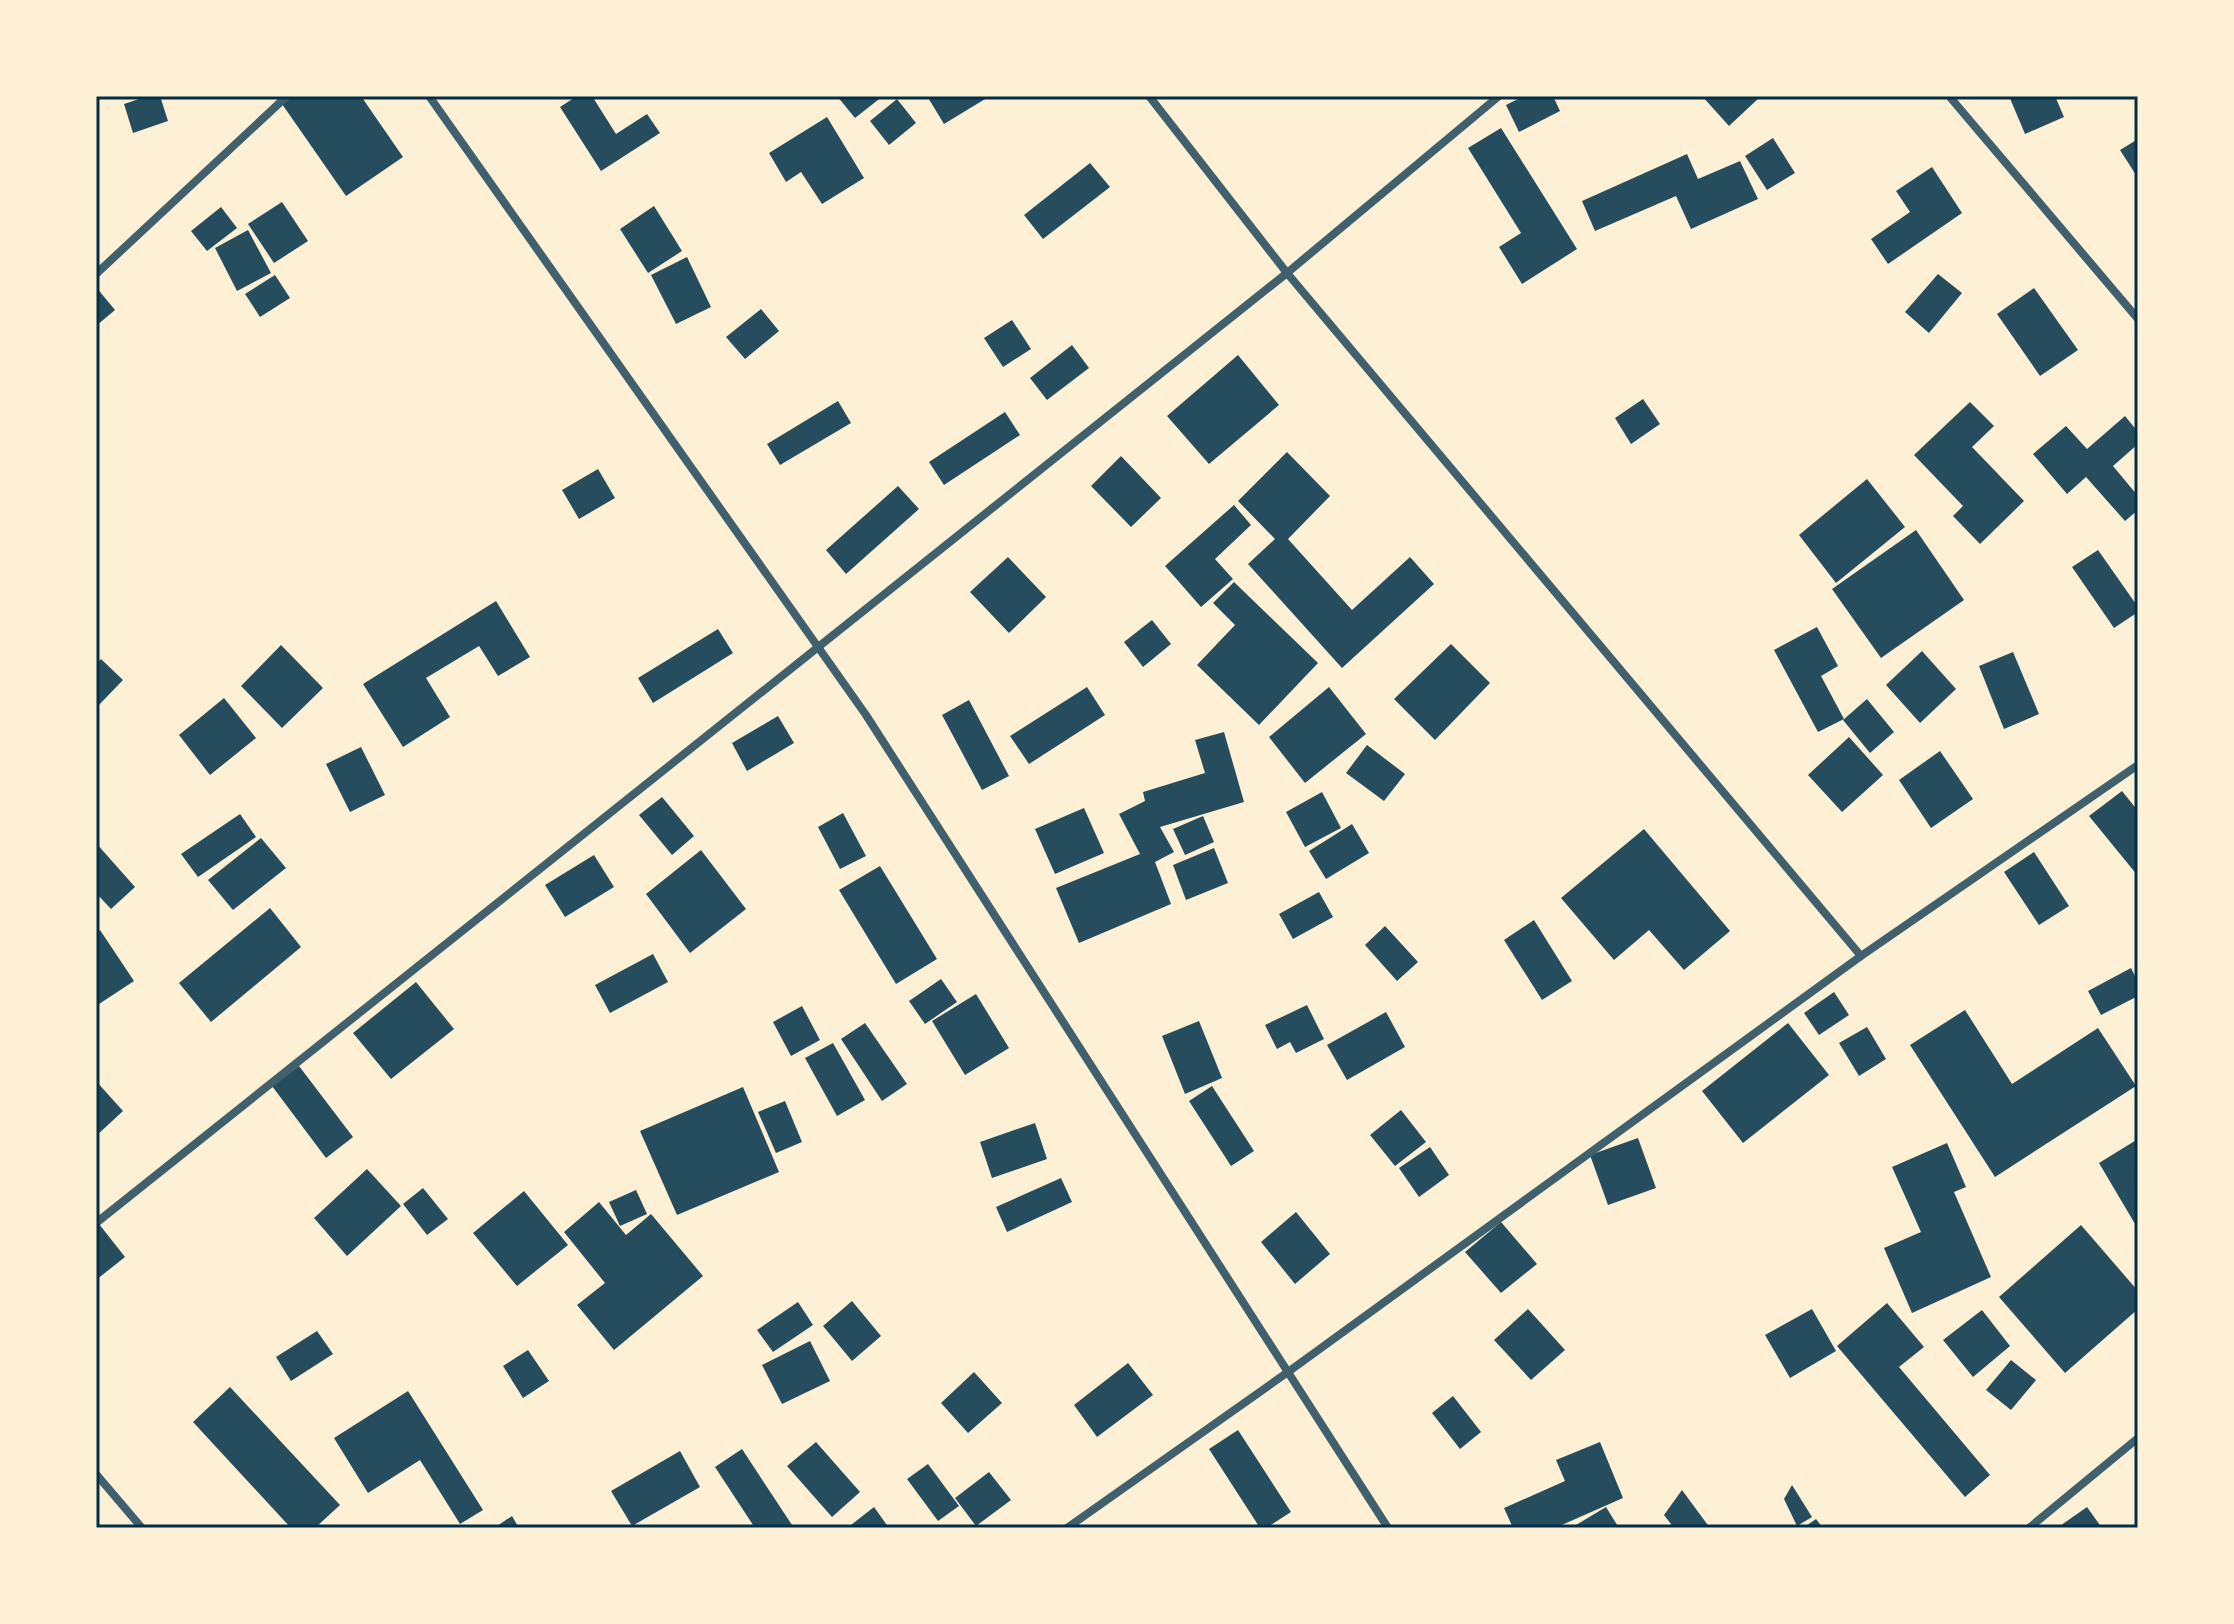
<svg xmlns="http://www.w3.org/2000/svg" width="2234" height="1624" font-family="'IBM Plex Sans',sans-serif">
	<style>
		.building { fill: #264d5e }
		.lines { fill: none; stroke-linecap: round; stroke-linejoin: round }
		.minor { stroke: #3f606c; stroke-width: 8 }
		.neatline { fill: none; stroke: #003049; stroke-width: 3 }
	</style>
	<rect width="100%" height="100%" fill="#fdf0d5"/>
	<g class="building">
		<polygon points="148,96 160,96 168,121 133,133 124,104"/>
		<polygon points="294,96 361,96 403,157 346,196 282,104"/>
		<polygon points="577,96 592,96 616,134 647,114 660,133 601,171 560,107"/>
		<polygon points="837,96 883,96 855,118"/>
		<polygon points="927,96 990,96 944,124"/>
		<polygon points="1524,96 1553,96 1560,111 1519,132 1506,105"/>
		<polygon points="1702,96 1761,96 1729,126"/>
		<polygon points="2009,96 2055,96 2064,117 2025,134"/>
		<polygon points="897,99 916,123 889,145 870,121"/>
		<polygon points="827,117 864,178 822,204 801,172 786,182 769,153"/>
		<polygon points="1501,128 1577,249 1522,284 1499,247 1521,233 1468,148"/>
		<polygon points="1773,138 1795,173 1767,190 1745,156"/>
		<polygon points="2138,139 2138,173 2136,175 2120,150"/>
		<polygon points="1687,154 1698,179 1740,161 1758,199 1691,229 1676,196 1595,231 1582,201"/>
		<polygon points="1090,163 1110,187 1043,239 1024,215"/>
		<polygon points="1932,167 1962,213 1888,264 1871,239 1910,212 1896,191"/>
		<polygon points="282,202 308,241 274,263 248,224"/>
		<polygon points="654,206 682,251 648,273 620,229"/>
		<polygon points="221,207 237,228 207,251 191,231"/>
		<polygon points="248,230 271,273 237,291 215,248"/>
		<polygon points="687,257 711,307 676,324 651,275"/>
		<polygon points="1938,274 1962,293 1929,333 1905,312"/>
		<polygon points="275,275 290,298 260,317 245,294"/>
		<polygon points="96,287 115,310 96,326"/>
		<polygon points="2034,288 2078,350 2040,376 1997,314"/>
		<polygon points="761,309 779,331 745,359 726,337"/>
		<polygon points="1012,320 1031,349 1003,367 984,338"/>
		<polygon points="1072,345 1089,368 1047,400 1030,378"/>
		<polygon points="1238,355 1279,405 1209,464 1167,416"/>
		<polygon points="1643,399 1660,424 1631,444 1615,418"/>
		<polygon points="838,401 851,423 780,465 767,444"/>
		<polygon points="1970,402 1994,426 1972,447 2024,501 1980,544 1953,516 1963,506 1914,455"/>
		<polygon points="1005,412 1020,435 944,485 929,462"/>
		<polygon points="2125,416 2138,432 2138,444 2113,466 2138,496 2138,510 2125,521 2086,477 2067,494 2033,454 2066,426 2087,449"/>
		<polygon points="1287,452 1330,496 1288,539 1352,610 1410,557 1434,584 1342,668 1248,564 1275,539 1238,501"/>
		<polygon points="1121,456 1161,498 1131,527 1091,486"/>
		<polygon points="598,469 615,498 579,519 562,490"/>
		<polygon points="1867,479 1905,527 1836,583 1799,535"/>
		<polygon points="898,486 919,509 846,574 826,550"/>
		<polygon points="1234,505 1251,525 1215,559 1233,579 1201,607 1165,566"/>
		<polygon points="1916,530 1964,600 1881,658 1832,589"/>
		<polygon points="2098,550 2138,607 2138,612 2114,628 2072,567"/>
		<polygon points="1008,557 1046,597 1009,633 970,592"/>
		<polygon points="1234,582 1318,663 1259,725 1197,665 1235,625 1213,603"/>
		<polygon points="496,601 530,657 498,676 479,646 426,678 450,717 403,747 363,684"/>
		<polygon points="1152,620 1171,644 1143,667 1124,642"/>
		<polygon points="1817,627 1838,666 1821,676 1844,719 1818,732 1774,650"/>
		<polygon points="718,629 733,653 653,703 638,678"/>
		<polygon points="1451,644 1490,683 1435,740 1394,699"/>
		<polygon points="281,645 323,688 282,728 241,686"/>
		<polygon points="1922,651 1956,689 1920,723 1886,685"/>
		<polygon points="2013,652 2039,714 2004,729 1979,666"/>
		<polygon points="101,659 123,680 96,708 96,664"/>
		<polygon points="1087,687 1105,715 1029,764 1010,736"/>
		<polygon points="1329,687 1366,734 1305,783 1269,737"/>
		<polygon points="224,698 256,738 210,775 179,735"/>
		<polygon points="1867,699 1894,732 1870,753 1843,720"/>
		<polygon points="969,700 1009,776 982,790 942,715"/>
		<polygon points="778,716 794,743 747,771 732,743"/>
		<polygon points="1224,732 1244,802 1160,827 1174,852 1155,862 1171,904 1079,943 1056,888 1140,854 1119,814 1145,801 1143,792 1205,773 1195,740"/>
		<polygon points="1849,737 1883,775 1842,812 1808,775"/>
		<polygon points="1367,745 1405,774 1384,801 1346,773"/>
		<polygon points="361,747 385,795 350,812 326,764"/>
		<polygon points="1940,751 1973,799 1931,828 1899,780"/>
		<polygon points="2122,791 2138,811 2138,876 2089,816"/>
		<polygon points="1322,792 1341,828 1305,847 1286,812"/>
		<polygon points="662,797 694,836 672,855 639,815"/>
		<polygon points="1084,808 1104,853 1055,874 1035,829"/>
		<polygon points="843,813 866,856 840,869 818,827"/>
		<polygon points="240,814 256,837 198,877 181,854"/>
		<polygon points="1203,816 1214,842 1185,855 1173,829"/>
		<polygon points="1352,824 1369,853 1326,879 1309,851"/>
		<polygon points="1644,829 1730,931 1684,970 1649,930 1614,960 1561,898"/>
		<polygon points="261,838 286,868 233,910 208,880"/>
		<polygon points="96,843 135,887 111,909 96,893"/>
		<polygon points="1214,848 1228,883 1186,900 1173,865"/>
		<polygon points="701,850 746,909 690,953 646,894"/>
		<polygon points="2034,852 2069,906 2039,925 2004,872"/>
		<polygon points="594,855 614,887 565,917 545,885"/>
		<polygon points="880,866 937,959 896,984 839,890"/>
		<polygon points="1319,892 1333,917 1293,939 1279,914"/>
		<polygon points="270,908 301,947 211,1022 179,983"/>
		<polygon points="1534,920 1572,981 1542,1000 1504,940"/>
		<polygon points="1385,926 1418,962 1397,981 1365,945"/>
		<polygon points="100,930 134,981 96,1006 96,933"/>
		<polygon points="653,954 668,982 610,1013 595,985"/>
		<polygon points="2131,968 2138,982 2138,996 2101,1015 2088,991"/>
		<polygon points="941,979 957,1002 925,1024 909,1001"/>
		<polygon points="416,982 454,1029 391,1079 353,1033"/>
		<polygon points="1834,992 1849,1015 1819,1035 1804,1013"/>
		<polygon points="976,994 1009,1048 965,1075 932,1021"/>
		<polygon points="1307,1005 1324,1039 1296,1053 1290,1042 1277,1049 1265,1025"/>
		<polygon points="802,1006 820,1040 791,1056 773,1022"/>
		<polygon points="1965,1010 2012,1084 2098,1028 2136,1086 1995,1177 1910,1045"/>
		<polygon points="1386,1012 1405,1047 1347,1080 1327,1045"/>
		<polygon points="1199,1021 1222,1078 1185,1094 1162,1036"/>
		<polygon points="865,1023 907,1084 882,1101 841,1039"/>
		<polygon points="1788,1023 1829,1075 1743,1143 1702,1091"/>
		<polygon points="1867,1027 1886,1059 1859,1076 1839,1043"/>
		<polygon points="833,1043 865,1100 837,1116 805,1058"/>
		<polygon points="299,1066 353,1137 326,1158 272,1086"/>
		<polygon points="96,1081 123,1111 96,1136"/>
		<polygon points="1212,1086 1254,1151 1231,1166 1189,1101"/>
		<polygon points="743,1087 779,1172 677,1215 640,1131"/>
		<polygon points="785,1101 802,1142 776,1153 758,1112"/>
		<polygon points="1401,1110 1426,1142 1395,1166 1370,1135"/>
		<polygon points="1035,1123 1047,1159 992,1178 980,1142"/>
		<polygon points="1638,1138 1656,1188 1608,1205 1590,1155"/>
		<polygon points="2138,1139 2138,1229 2099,1163"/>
		<polygon points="1947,1143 1966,1187 1954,1192 1991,1277 1912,1313 1884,1248 1921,1232 1892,1167"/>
		<polygon points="1430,1147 1449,1175 1419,1197 1399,1168"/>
		<polygon points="367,1169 401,1206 347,1256 314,1218"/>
		<polygon points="1061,1178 1072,1202 1007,1232 996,1207"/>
		<polygon points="423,1188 448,1219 427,1235 403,1204"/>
		<polygon points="636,1190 647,1214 620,1226 609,1202"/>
		<polygon points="524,1191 568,1245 517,1286 473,1233"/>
		<polygon points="599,1202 626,1235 651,1214 703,1276 614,1350 577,1305 605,1283 564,1232"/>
		<polygon points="1296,1212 1330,1254 1295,1284 1261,1242"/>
		<polygon points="1501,1222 1537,1264 1501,1293 1465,1252"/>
		<polygon points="99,1224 125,1257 96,1280 96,1226"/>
		<polygon points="2081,1225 2138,1291 2138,1309 2065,1373 1999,1297"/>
		<polygon points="852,1301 881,1336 852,1361 823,1326"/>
		<polygon points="798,1302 813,1325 773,1352 757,1330"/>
		<polygon points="1887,1303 1924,1347 1899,1367 1990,1475 1965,1497 1837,1346"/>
		<polygon points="1528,1309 1565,1350 1531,1380 1494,1340"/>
		<polygon points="1812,1309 1836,1351 1790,1378 1765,1335"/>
		<polygon points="1982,1310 2010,1346 1973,1377 1943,1340"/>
		<polygon points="317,1331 333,1354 291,1381 276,1357"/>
		<polygon points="810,1341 830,1381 782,1404 762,1365"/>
		<polygon points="528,1350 549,1381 523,1398 503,1366"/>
		<polygon points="2011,1360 2036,1380 2011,1410 1986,1390"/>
		<polygon points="1128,1363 1153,1395 1097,1437 1074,1405"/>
		<polygon points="974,1372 1002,1403 968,1433 941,1403"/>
		<polygon points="230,1387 340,1505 315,1528 291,1528 193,1422"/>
		<polygon points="408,1391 483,1510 460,1524 420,1460 368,1493 334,1438"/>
		<polygon points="1453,1396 1481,1432 1460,1449 1432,1413"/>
		<polygon points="1238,1430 1291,1512 1266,1528 1260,1528 1209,1449"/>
		<polygon points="816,1442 860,1492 832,1517 787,1466"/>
		<polygon points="1600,1442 1623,1498 1555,1528 1513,1528 1504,1508 1565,1481 1556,1460"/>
		<polygon points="742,1449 794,1528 755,1528 715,1467"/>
		<polygon points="680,1451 700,1487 632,1526 611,1491"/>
		<polygon points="928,1464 959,1506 938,1521 907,1479"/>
		<polygon points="989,1472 1011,1500 976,1526 955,1498"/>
		<polygon points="1792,1485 1812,1517 1797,1526 1784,1499"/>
		<polygon points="1682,1490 1710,1528 1674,1528 1664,1515"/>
		<polygon points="874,1507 889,1528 854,1528 851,1525"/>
		<polygon points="1606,1507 1619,1528 1578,1528 1576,1525"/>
		<polygon points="2087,1507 2102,1528 2057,1528"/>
		<polygon points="512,1516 519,1528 494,1528"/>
		<polygon points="1816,1519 1823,1528 1803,1528"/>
	</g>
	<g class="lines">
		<g class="minor">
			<polyline points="429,96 866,715 1388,1528"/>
			<polyline points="1149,96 1287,273 1861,956"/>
			<polyline points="1949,96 2138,319"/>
			<polyline points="96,274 287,96"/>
			<polyline points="96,1223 1287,273 1499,96"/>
			<polyline points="96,1474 142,1528"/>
			<polyline points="1067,1528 1288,1372 1861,956 2138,765"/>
			<polyline points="2029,1528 2138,1438"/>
		</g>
	</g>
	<rect width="2234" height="1624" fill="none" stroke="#fdf0d5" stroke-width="196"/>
	<rect x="98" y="98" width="2038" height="1428" class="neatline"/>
</svg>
